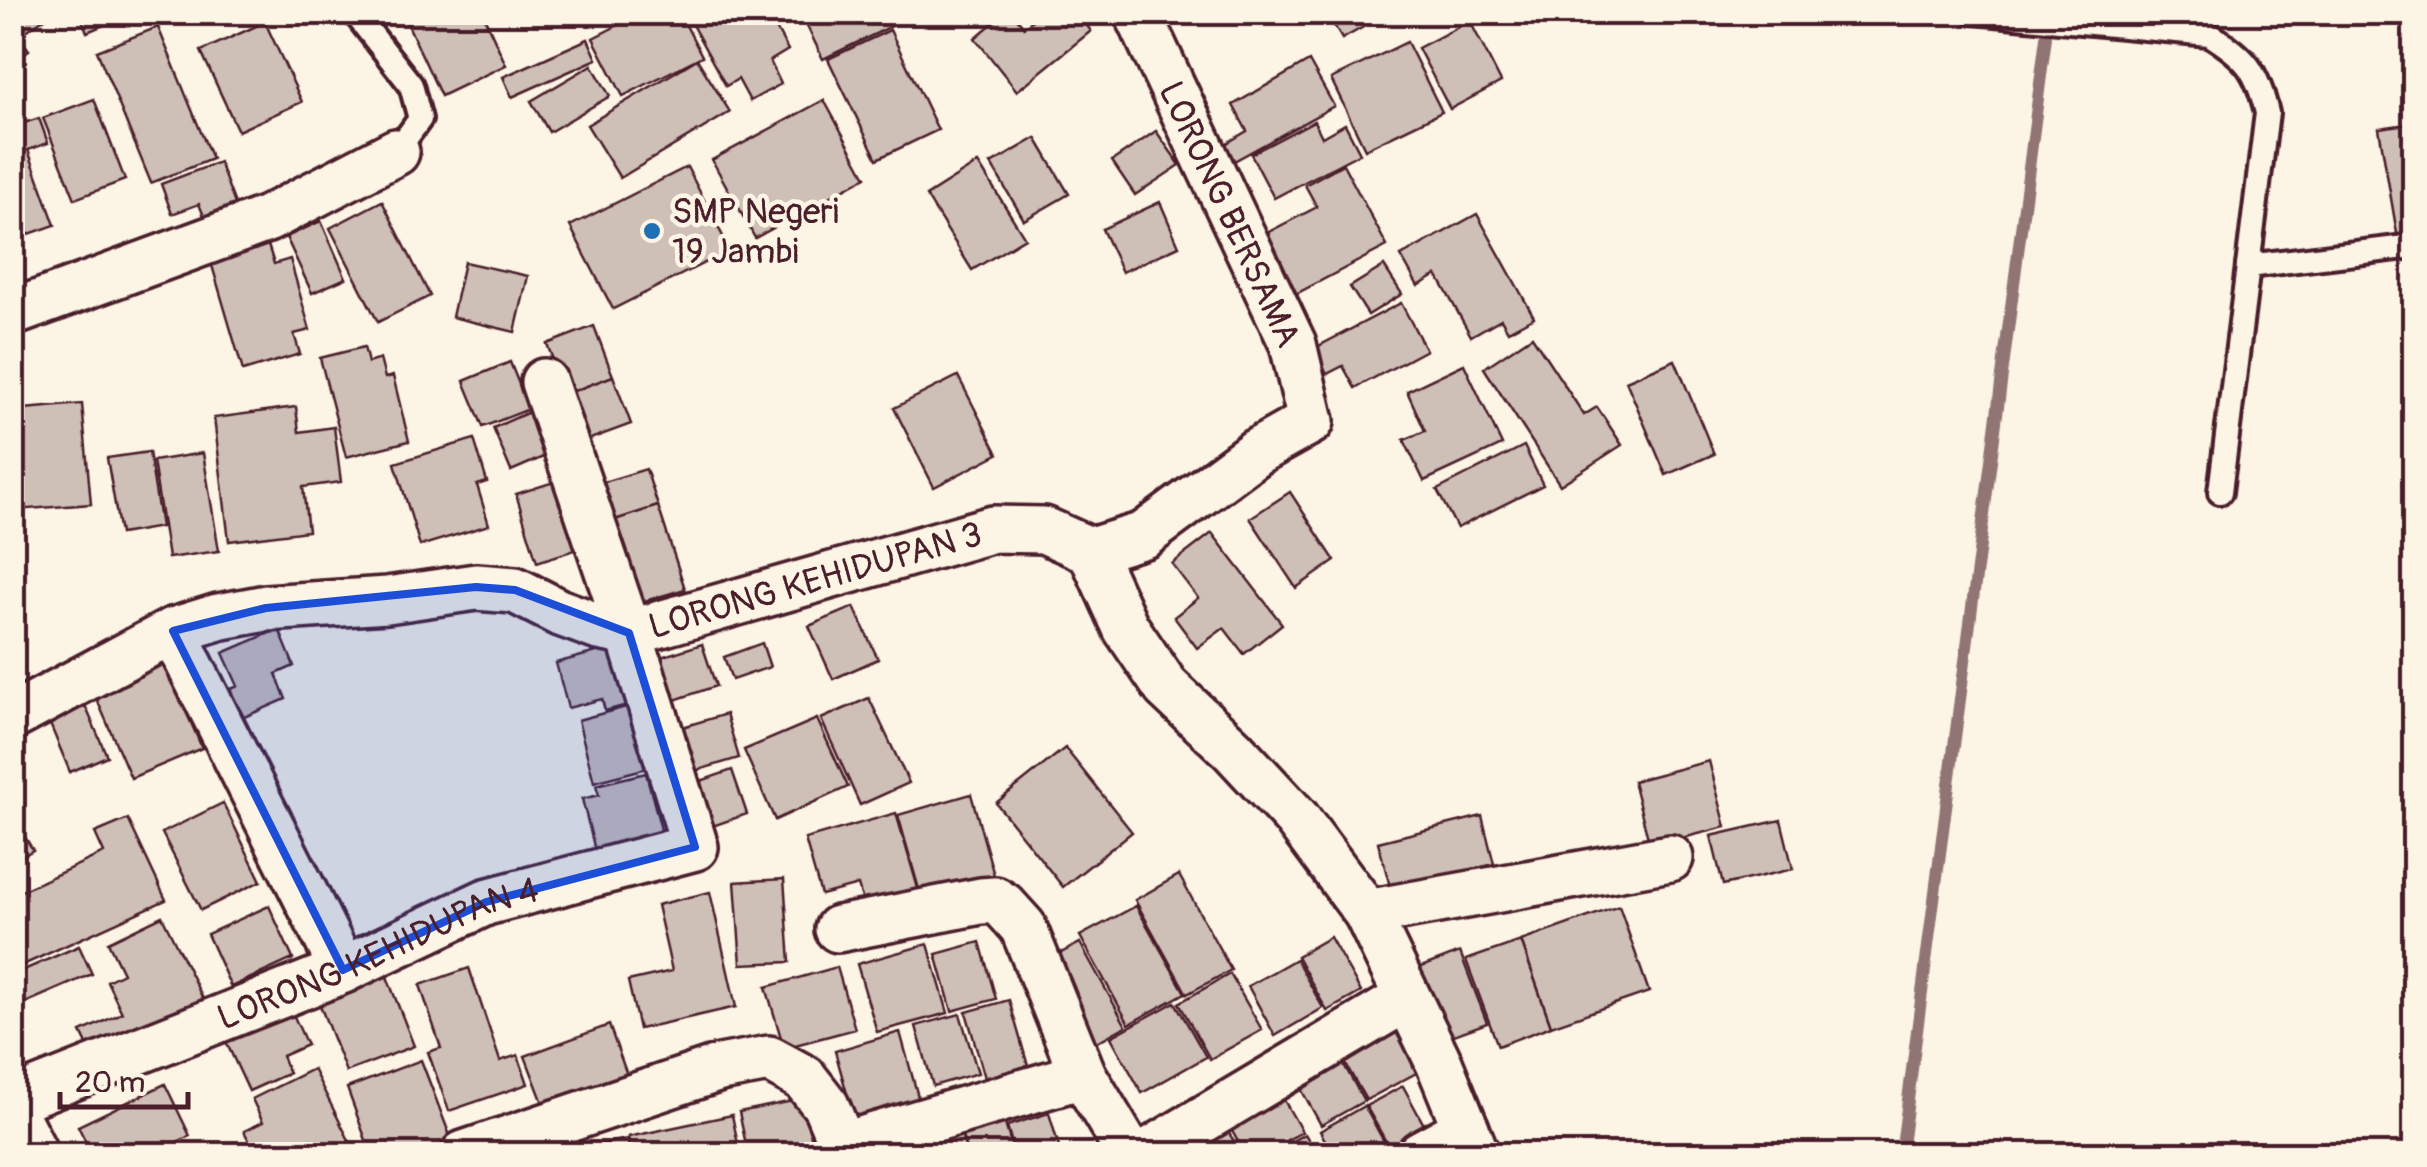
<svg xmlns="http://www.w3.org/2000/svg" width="2427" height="1167" font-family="Pangolin,sans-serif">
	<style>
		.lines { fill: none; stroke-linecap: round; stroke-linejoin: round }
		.stream { stroke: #917474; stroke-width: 12 }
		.building { fill: #cfc0b7; stroke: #4a1f2b; stroke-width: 2.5 }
		.lane-casing { stroke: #4a1f2b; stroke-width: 30 }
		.street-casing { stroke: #4a1f2b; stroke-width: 52 }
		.lane { stroke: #fcf5e5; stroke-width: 22 }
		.street { stroke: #fcf5e5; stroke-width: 45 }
		.marked { fill: #1d4ed8; fill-opacity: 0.2; stroke: #1d4ed8; stroke-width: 8; stroke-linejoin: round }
		.poi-dot { fill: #1f6fb2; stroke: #fcf5e5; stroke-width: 4 }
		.labels { text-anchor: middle; stroke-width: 9; stroke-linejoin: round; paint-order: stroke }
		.poi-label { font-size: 35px; fill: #4a1f2b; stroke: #fcf5e5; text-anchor: start }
		.street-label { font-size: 35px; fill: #4a1f2b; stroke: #fcf5e5 }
	</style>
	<rect width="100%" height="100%" fill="#fcf5e5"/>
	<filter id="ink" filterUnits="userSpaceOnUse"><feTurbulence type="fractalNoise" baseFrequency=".01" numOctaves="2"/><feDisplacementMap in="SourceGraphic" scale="20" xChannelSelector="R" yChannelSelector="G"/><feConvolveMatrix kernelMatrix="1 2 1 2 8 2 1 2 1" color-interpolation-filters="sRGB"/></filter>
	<g filter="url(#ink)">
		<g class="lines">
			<polyline class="stream" points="1901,1154 2046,37"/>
		</g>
		<g class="building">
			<polygon points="12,12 41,12 45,18 19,36 29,50 12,62"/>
			<polygon points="79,12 135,12 87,32"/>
			<polygon points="402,12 482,12 506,65 441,96"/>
			<polygon points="644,12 679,12 702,56 623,96 593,38"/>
			<polygon points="685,12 767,12 788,50 770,61 781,84 750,101 738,79 726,86"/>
			<polygon points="800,12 886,12 892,26 823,59"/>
			<polygon points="1006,12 1012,12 1024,27 1042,12 1077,12 1091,31 1017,91 975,38"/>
			<polygon points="1326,12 1390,12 1342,39"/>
			<polygon points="1470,21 1501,82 1450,109 1418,48"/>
			<polygon points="265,22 302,102 238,131 201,51"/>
			<polygon points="158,27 212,159 151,183 97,51"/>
			<polygon points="890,30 938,130 877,159 828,59"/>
			<polygon points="588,39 597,59 512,97 503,77"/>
			<polygon points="1407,42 1442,112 1365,149 1331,79"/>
			<polygon points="697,59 730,112 620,178 587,125"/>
			<polygon points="1309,61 1334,106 1225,166 1217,149 1247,131 1233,105"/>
			<polygon points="592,65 610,96 549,132 531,101"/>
			<polygon points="94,99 125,180 75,199 43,118"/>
			<polygon points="824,100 866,177 755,238 712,160"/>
			<polygon points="39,118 48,143 28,150 55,225 12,240 12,127"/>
			<polygon points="1314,121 1322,137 1345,124 1360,153 1274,198 1251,154"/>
			<polygon points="2414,123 2414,237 2398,239 2379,128"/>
			<polygon points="1156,131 1180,165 1135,195 1112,161"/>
			<polygon points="1036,138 1069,194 1024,220 991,164"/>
			<polygon points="219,162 235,204 204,216 199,204 172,214 161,184"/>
			<polygon points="978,163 1025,238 972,270 926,196"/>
			<polygon points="1343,164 1387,246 1290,297 1259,237 1317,207 1305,185"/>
			<polygon points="687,167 730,250 613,309 570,226"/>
			<polygon points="382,201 430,296 378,322 330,228"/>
			<polygon points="1160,202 1179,246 1122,272 1102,229"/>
			<polygon points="1477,214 1534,317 1508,331 1501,319 1471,336 1437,275 1418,286 1401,256"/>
			<polygon points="321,221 346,278 312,293 286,237"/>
			<polygon points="268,245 274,264 290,259 310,330 294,334 300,354 243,371 211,262"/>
			<polygon points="464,262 528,276 515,332 452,317"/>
			<polygon points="1384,266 1402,294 1368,315 1350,287"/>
			<polygon points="1401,303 1426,350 1355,388 1343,366 1327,374 1313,349"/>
			<polygon points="594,326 613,376 566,394 547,344"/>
			<polygon points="1532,336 1584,415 1597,407 1622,445 1560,485 1484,368"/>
			<polygon points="364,347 368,363 380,359 385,378 393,376 409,441 346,457 320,358"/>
			<polygon points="1675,360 1714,454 1666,475 1626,381"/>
			<polygon points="510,362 529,409 483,427 464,381"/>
			<polygon points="1464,364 1502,445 1424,481 1404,440 1425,431 1407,391"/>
			<polygon points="613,376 631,424 585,441 566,394"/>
			<polygon points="958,376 998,454 934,487 894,408"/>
			<polygon points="82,404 91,504 16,510 12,410"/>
			<polygon points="296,407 299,432 334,427 341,482 303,487 308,531 229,541 214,418"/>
			<polygon points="529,412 548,455 511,471 493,428"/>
			<polygon points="474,439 487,482 477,485 489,525 420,546 395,463"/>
			<polygon points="1524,446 1543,485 1457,528 1437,490"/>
			<polygon points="149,452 161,527 120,534 107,458"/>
			<polygon points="203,453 219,551 168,558 153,461"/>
			<polygon points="646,469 658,506 612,521 600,483"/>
			<polygon points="560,480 581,548 537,562 516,494"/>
			<polygon points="1290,492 1335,561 1296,588 1250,518"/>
			<polygon points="658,506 685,589 638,603 612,521"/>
			<polygon points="1212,533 1282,624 1244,654 1224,628 1197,648 1174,617 1198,598 1172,564"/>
			<polygon points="854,607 878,659 833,679 809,626"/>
			<polygon points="279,629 294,666 276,674 286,699 228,724 215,696 238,686 223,653"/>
			<polygon points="762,643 770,667 732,680 724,657"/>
			<polygon points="702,644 716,686 663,704 648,661"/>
			<polygon points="615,647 631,704 605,711 602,699 568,708 556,663"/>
			<polygon points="162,656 202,748 131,778 91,686"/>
			<polygon points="81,696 107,756 70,772 45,712"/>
			<polygon points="869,698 909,783 860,805 821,719"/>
			<polygon points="630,706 647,768 594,782 578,720"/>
			<polygon points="726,714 739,758 685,774 672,730"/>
			<polygon points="817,719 848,787 775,820 744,750"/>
			<polygon points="1065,748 1132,832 1063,887 996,803"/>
			<polygon points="1709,761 1726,827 1650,846 1633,781"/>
			<polygon points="732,770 747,814 707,828 692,784"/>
			<polygon points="646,773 664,841 597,858 582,799 599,795 596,785"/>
			<polygon points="971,794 995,879 922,900 898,815"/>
			<polygon points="223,803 261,881 201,910 162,833"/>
			<polygon points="896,813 919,892 865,908 858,885 821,895 805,839"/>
			<polygon points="12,816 33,850 12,862"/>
			<polygon points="1482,816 1494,864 1391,890 1378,842"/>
			<polygon points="128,819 166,900 12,970 12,895 104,853 95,833"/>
			<polygon points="1781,820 1793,869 1723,885 1711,836"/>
			<polygon points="1179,875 1231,970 1187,994 1135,900"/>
			<polygon points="784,879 790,962 741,964 735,882"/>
			<polygon points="710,892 736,1007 639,1029 628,981 672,971 657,905"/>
			<polygon points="269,906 293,959 231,987 207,934"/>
			<polygon points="1136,906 1185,993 1129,1024 1080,936"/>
			<polygon points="1619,906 1649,992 1551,1026 1521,941"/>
			<polygon points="162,916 206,1005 94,1059 81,1032 122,1013 107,981 123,973 108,942"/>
			<polygon points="1330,937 1361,992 1327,1011 1297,956"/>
			<polygon points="1521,941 1551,1026 1498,1046 1466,960"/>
			<polygon points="980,942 996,999 952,1011 936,954"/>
			<polygon points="1080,943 1126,1026 1095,1043 1048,960"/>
			<polygon points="928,944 948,1013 877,1032 857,964"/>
			<polygon points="79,946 92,974 16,1007 12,1000 12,975"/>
			<polygon points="1460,952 1487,1023 1443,1039 1416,969"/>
			<polygon points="1296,959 1323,1008 1275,1036 1248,986"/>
			<polygon points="837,967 855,1029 784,1048 766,987"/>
			<polygon points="469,968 500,1061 518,1055 528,1084 449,1111 428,1052 441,1048 420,985"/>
			<polygon points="384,969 414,1046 346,1072 316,995"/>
			<polygon points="1230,974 1262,1030 1210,1059 1179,1003"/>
			<polygon points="1009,1000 1028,1066 985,1078 966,1012"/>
			<polygon points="287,1001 307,1045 282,1056 289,1073 249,1091 221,1031"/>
			<polygon points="1175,1002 1206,1057 1142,1093 1111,1037"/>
			<polygon points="960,1014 978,1073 933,1086 916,1026"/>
			<polygon points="1391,1023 1418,1072 1366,1100 1339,1052"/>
			<polygon points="609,1025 631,1086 548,1116 525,1056"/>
			<polygon points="900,1032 920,1104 855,1122 835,1051"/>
			<polygon points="1339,1056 1364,1101 1321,1125 1296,1080"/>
			<polygon points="421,1060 457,1154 371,1154 347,1088"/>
			<polygon points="313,1069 356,1154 256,1154 244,1131 263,1122 252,1099"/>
			<polygon points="165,1084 190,1136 152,1154 92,1154 78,1126"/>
			<polygon points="1403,1086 1430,1136 1393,1154 1366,1106"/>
			<polygon points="1280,1093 1302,1132 1261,1154 1245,1154 1227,1122"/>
			<polygon points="803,1099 814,1150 791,1154 748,1154 739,1112"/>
			<polygon points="1364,1106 1391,1154 1333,1154 1320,1131"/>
			<polygon points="1049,1113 1061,1154 1015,1154 1007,1126"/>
			<polygon points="732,1115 740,1154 632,1154 628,1137"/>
			<polygon points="1003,1117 1014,1154 967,1154 960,1129"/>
			<polygon points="1225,1126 1241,1154 1175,1154"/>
			<polygon points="960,1129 967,1154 935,1154 930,1137"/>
			<polygon points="1305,1134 1317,1154 1268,1154"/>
			<polygon points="627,1139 631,1154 554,1154"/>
		</g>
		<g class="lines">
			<defs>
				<g id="lane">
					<polyline points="354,12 411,85 420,119 396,152"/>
					<path d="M1974,12L2209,34C2246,57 2257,70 2267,113L2220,492"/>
					<polyline points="2248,266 2414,246"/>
				</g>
				<g id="street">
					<polyline points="12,313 267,219 396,152"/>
					<polyline points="1091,551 1126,628 1166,687 1233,750 1297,819 1367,913 1439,1063 1476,1154"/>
					<polyline points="173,631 343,970"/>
					<path id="s1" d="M12,717L173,631L218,617L266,608L387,600L476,587L515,590L558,612L599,627L629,633L993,529L1044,530L1091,551L1144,535L1256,452L1311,421L1293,344L1137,12"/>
					<polyline points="1367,913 1670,858"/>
					<polyline points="838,929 981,901 995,900 1003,905 1023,927 1083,1075 1130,1154"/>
					<path id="s2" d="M12,1101L343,970L486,902L695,847L629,633L544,382"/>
					<polyline points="12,1109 35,1154"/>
					<polyline points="844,1145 1083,1075"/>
					<polyline points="464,1154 720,1068 769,1059 804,1078 826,1106 846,1154"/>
					<polyline points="1145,1154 1407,998"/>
					<polyline points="1420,1154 1466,1129"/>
				</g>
			</defs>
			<use href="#lane" class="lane-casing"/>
			<use href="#street" class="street-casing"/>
			<use href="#lane" class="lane"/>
			<use href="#street" class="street"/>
		</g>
	</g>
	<path class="marked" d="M476,587L515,590L629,633L695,847L486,902L343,970L173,631L266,608Z"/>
	<circle class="poi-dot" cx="652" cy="231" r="10"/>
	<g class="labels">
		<g class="poi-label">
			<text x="672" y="223">SMP Negeri<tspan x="672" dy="40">19 Jambi</tspan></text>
		</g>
		<g class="street-label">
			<text transform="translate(1230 214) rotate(65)" y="12">LORONG BERSAMA</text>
			<text dy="12" stroke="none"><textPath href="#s1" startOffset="845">LORONG KEHIDUPAN 3</textPath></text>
			<text dy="12" stroke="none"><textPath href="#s2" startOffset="395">LORONG KEHIDUPAN 4</textPath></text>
		</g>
	</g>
	<rect width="2427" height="1167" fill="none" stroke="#fcf5e5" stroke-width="50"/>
	<rect x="25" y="25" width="2377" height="1117" fill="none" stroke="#4a1f2b" stroke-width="4" filter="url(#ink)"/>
	<path d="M60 1092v15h128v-15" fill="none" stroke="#4a1f2b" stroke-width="5"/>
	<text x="75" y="1092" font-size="30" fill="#4a1f2b" stroke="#fcf5e5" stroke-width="8" paint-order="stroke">20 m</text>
</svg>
